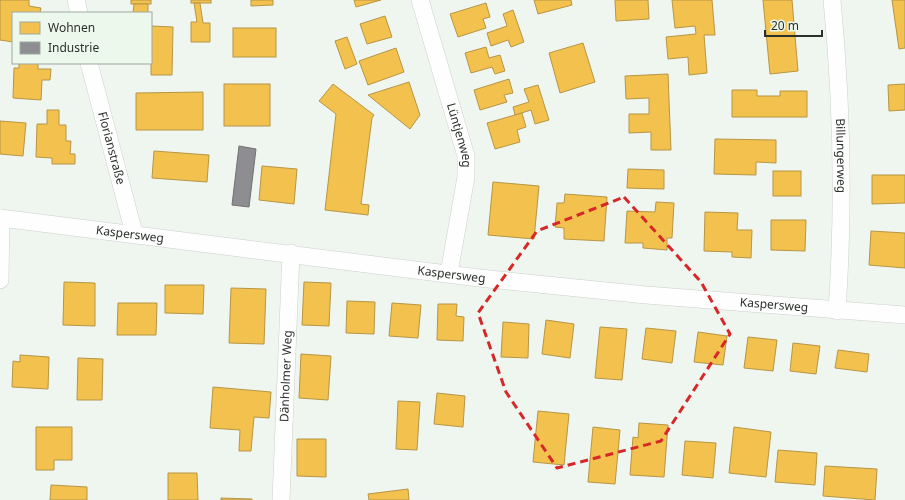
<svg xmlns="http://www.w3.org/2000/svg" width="905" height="500" font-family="'Noto Sans',sans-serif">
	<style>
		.homes { fill: #f2c14e; stroke: #b79644 }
		.industry { fill: #8d8d92; stroke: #707173 }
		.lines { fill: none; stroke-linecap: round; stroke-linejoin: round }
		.street-casing { stroke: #ccd0cc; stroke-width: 18 }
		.street { stroke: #fdfefd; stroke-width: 17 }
		.marked { fill: none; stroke: #d62828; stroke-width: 3; stroke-dasharray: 8 5; stroke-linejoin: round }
		.labels { text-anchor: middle; stroke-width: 4; stroke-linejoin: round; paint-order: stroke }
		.street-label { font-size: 12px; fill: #2c302c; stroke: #edf8ec }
	</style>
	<rect width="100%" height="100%" fill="#eff5ef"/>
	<g class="homes">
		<polygon points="0,0 29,0 29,6 41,8 40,13 13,13 13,42 0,40"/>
		<rect x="131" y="0" width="20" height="4"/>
		<rect x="191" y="0" width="20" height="3"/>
		<polygon points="251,0 273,0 273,5 251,6"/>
		<polygon points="354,0 381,0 356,7"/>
		<polygon points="534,0 571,0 572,5 538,14"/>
		<polygon points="615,0 648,0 649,19 616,21"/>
		<polygon points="672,0 712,0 715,35 704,35 707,73 689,75 688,57 668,59 666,37 696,34 695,26 675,28"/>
		<polygon points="763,0 792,0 798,71 770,74"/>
		<polygon points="892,0 905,0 905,48 899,49"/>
		<polygon points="194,3 200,3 203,23 210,23 210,42 191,42 191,22 197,22"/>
		<polygon points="486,3 490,17 483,19 486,28 458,37 450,14"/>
		<polygon points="134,4 148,4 148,13 133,13"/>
		<polygon points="513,10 524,42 511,47 508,40 491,46 487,33 507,26 503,14"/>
		<polygon points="385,16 392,37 367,44 360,24"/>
		<polygon points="151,26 173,27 172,75 151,75"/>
		<rect x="233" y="28" width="43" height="29"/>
		<polygon points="347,37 357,64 345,69 335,41"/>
		<polygon points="583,43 595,82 560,93 549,53"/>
		<polygon points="486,47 489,58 500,55 505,71 495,74 492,67 471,73 465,53"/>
		<polygon points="396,48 404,72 368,85 359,61"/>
		<polygon points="19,63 38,63 38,69 51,69 50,80 42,80 41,100 13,98 14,68 19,68"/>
		<polygon points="668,74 671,150 651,150 651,132 629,133 629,114 649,114 649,98 626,99 625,76"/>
		<polygon points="509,79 513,93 504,95 507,102 480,110 474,90"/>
		<polygon points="409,82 420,115 410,129 368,95"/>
		<rect x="224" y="84" width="46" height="42"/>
		<polygon points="333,84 374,115 372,118 361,204 369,205 368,215 325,210 336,114 319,101"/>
		<polygon points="905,84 905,110 889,111 888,85"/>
		<polygon points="538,85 549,120 535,124 531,110 515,115 513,107 529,102 524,89"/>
		<polygon points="732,90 757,90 757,96 780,96 780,91 807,91 807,117 732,117"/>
		<polygon points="203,92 203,130 136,130 136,93"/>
		<polygon points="47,110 59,110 59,125 66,125 66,141 71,141 70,154 75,154 75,164 52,164 52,158 36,157 37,124 47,124"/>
		<polygon points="522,113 526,127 517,130 520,142 495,149 487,123"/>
		<polygon points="0,121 26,123 23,156 0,154"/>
		<polygon points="715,139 776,140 776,163 756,162 756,175 714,174"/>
		<polygon points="154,151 209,155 207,182 152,178"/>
		<polygon points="262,166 297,169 294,204 259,200"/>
		<polygon points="628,169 664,170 664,189 627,188"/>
		<rect x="773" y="171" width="28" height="25"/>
		<polygon points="872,175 905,175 905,203 872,204"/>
		<polygon points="493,182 539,186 534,239 488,235"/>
		<polygon points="565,194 607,197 604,241 564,239 564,228 555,227 557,203 564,203"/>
		<polygon points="656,202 674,203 672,238 667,238 667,250 643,248 643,243 625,243 627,211 655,212"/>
		<polygon points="705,212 738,213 737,230 752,230 751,258 732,257 732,252 704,251"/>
		<polygon points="771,220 806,220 805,251 771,250"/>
		<polygon points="871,231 905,233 905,268 869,265"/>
		<polygon points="64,282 95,283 95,326 63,325"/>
		<polygon points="304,282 331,283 329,326 302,325"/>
		<polygon points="165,285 204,285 203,314 165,313"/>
		<polygon points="231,288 266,289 264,344 229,343"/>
		<polygon points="347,301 375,302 374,334 346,333"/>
		<polygon points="118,303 157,303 156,335 117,335"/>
		<polygon points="392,303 421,305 418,338 389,336"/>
		<polygon points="438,304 457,304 456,316 464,317 463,341 437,340"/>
		<polygon points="546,320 574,324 570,358 542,354"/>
		<polygon points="503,322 529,324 528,358 501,357"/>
		<polygon points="600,327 627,329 622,380 595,378"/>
		<polygon points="646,328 676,331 672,363 642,359"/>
		<polygon points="698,332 727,336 723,365 694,362"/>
		<polygon points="748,337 777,340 773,371 744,368"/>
		<polygon points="793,343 820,346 816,374 790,371"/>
		<polygon points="838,350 869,354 867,372 835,368"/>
		<polygon points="301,354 331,356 328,400 299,398"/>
		<polygon points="20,355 49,357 48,389 12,387 13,361 20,362"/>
		<polygon points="78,358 103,359 102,400 77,400"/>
		<polygon points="213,387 271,392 269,418 254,417 251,451 239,451 240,430 210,428"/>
		<polygon points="437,393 465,396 463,427 434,424"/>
		<polygon points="398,401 420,402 417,450 396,449"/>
		<polygon points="538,411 569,414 564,465 533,462"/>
		<polygon points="639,423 668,425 664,477 630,475 633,437 638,438"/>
		<polygon points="36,427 72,427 72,460 54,460 54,470 36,470"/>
		<polygon points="593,427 620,430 615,484 588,482"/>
		<polygon points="734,427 771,432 766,477 729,473"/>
		<polygon points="297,439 326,439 326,477 297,476"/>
		<polygon points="685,441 716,443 713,478 682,475"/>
		<polygon points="778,450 817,453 815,485 775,482"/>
		<polygon points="825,466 877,469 875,500 823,496"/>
		<polygon points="168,473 197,473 198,500 168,500"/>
		<polygon points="51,485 87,487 87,500 50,500"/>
		<polygon points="408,489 409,500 369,500 368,494"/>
		<polygon points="221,498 252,499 252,500 221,500"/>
	</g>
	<polygon class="industry" points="239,146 256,149 249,207 232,205"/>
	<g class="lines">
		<defs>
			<g id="street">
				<polyline points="76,0 79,13"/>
				<path id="s1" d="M420,0L466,156V177L449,273"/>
				<path id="s2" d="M832,0C842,103 844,208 837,311"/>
				<path id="s3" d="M89,63L134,233"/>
				<path id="s4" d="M0,218L479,278L646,295L905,315"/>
				<polyline points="0,280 1,218"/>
				<path id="s5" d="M281,500L291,253"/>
			</g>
		</defs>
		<use href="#street" class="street-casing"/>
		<use href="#street" class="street"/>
	</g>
	<path class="marked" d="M624,197L701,282L730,334L661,441L557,468L506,392L478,313L537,231Z"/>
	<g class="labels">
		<g class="street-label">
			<text dy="4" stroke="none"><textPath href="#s1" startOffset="141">Lüntjenweg</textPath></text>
			<text dy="4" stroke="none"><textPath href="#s3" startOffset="88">Florianstraße</textPath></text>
			<text dy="4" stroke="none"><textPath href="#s2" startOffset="156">Billungerweg</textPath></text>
			<text dy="4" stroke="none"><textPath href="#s4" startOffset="131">Kaspersweg</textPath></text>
			<text dy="4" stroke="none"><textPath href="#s4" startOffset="455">Kaspersweg</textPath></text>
			<text dy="4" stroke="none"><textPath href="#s4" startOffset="779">Kaspersweg</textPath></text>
			<text dy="4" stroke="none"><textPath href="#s5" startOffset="124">Dänholmer Weg</textPath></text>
		</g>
	</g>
	<rect x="12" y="12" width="140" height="52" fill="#edf8ec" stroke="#a0a89f"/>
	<rect x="20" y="22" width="20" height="12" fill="#f2c14e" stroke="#a0a89f"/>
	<text x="48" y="32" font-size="12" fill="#2c302c">Wohnen</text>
	<rect x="20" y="42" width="20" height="12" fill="#8d8d92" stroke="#a0a89f"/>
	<text x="48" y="52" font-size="12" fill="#2c302c">Industrie</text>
	<path d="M765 30v6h57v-6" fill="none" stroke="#2c302c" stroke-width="2"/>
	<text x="771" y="30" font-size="12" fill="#2c302c" stroke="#edf8ec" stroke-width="3" paint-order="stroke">20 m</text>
</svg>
